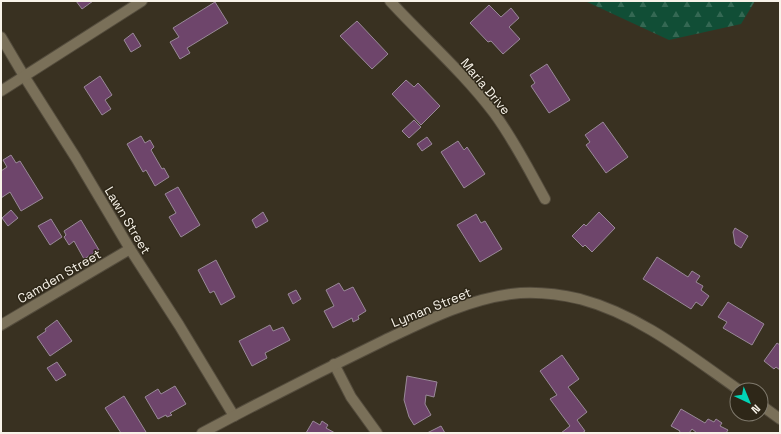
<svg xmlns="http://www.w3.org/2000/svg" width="781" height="434" font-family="'Space Grotesk',sans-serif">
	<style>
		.forest { fill: url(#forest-firs) }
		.building { fill: #6e456b; stroke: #998998 }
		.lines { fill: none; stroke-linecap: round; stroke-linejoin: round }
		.minor-casing { stroke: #544c3d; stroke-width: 12 }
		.minor { stroke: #7a7059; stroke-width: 10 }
		.labels { text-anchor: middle; stroke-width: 3; stroke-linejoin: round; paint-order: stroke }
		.street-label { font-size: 13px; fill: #f8f3e9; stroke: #2e2718 }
	</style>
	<defs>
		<pattern id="forest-firs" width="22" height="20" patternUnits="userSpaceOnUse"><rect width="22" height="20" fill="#114e36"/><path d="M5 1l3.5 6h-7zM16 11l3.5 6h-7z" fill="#346853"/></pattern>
	</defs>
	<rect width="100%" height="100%" fill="#393121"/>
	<polygon class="forest" points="585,1 755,1 741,24 669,40"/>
	<g class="building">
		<polygon points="76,1 93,1 82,9"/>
		<polygon points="215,2 228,23 187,48 190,53 180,59 170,42 179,37 173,28"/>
		<polygon points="489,5 501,17 511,8 519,18 509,27 520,39 503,54 491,41 488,42 470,23"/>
		<polygon points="357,21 388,54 372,69 340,36"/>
		<polygon points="133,33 141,46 131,52 124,40"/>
		<polygon points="547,64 570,100 549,113 531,86 535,83 530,75"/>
		<polygon points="100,76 112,95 105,100 111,109 102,115 84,87"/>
		<polygon points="406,80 414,87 418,83 440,106 421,125 392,94"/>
		<polygon points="414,120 421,127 409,138 402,131"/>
		<polygon points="603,122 628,157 606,173 586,145 590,142 585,135"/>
		<polygon points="141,136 145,143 150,140 154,147 151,150 162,169 164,168 169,177 155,186 146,170 143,172 127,144"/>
		<polygon points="427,137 432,144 422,151 417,144"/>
		<polygon points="458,141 464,150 467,147 485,174 464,188 441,152"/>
		<polygon points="11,155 16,163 20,161 43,198 21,211 10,192 1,198 1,171 7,167 3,160"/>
		<polygon points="178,187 200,225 181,237 169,217 176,213 165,194"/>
		<polygon points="11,210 18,218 8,226 2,218"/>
		<polygon points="263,212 268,221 256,228 252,220"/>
		<polygon points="599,212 615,228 592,252 585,245 583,247 572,236 584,224 586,226"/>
		<polygon points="476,214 481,223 485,221 502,249 480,262 457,225"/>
		<polygon points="51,219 62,237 50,245 38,226"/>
		<polygon points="81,220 99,250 84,259 74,241 69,245 64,237 66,235 64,231"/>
		<polygon points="735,228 748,236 741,248 735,244 733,232"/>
		<polygon points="657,257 688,277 692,271 700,276 696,282 703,286 701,290 709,296 702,306 696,302 691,309 643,279"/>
		<polygon points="216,260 235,297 221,305 214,291 210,293 198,270"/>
		<polygon points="339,283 344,291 353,287 366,311 358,316 359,319 353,322 352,318 333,328 324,311 334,306 326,290"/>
		<polygon points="296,290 301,299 293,304 288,294"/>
		<polygon points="728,302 764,324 752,345 723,328 727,322 718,317"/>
		<polygon points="57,320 72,341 50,356 37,337 46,331 45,329"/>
		<polygon points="270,325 273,331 283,327 290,340 265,353 267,358 252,366 239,341"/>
		<polygon points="777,343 780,345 780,370 776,367 774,369 764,361"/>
		<polygon points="562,355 579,379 568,387 587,412 577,420 585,431 582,433 561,433 570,426 550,399 557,395 540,371"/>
		<polygon points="57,362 66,375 56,381 47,368"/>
		<polygon points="407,376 437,382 434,397 426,395 425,404 431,415 414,425 409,417 404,400"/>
		<polygon points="175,386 186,404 170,413 172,415 167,417 166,415 158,419 145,397 158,389 161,394"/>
		<polygon points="124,396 146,432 145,433 121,433 105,408"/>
		<polygon points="681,409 705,423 708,419 714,422 716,419 722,423 720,426 728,430 726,433 697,433 692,429 689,433 679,433 680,431 671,426"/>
		<polygon points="313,421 320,425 322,421 328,425 326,428 335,433 306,433"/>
		<polygon points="441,426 445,433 427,433"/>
	</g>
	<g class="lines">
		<defs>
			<g id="minor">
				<path d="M390,1C424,38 463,72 494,113C514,140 529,170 545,199"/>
				<polyline points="1,37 24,76 76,158 130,249 179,325 234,416"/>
				<polyline points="1,91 142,1"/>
				<polyline points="1,325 130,249"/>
				<polyline points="334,364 351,397 377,433"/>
				<polyline points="761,405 780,419"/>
				<path d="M202,433C262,401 323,370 385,340C425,321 466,300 511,294C535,291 558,294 580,299C640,315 689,355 739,390"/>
			</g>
		</defs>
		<use href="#minor" class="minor-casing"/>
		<use href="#minor" class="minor"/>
	</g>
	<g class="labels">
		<g class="street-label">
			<text transform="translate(486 86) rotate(50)" y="5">Maria Drive</text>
			<text transform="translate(128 220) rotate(59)" y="5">Lawn Street</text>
			<text transform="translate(59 276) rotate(-30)" y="5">Camden Street</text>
			<text transform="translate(431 307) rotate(-22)" y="5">Lyman Street</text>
		</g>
	</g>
	<rect width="781" height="434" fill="none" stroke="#f8f3e9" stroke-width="4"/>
	<g transform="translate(749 402) rotate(136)"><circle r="19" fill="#2e2718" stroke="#7f796c"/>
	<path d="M0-3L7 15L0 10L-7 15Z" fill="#01d5b7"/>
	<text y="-6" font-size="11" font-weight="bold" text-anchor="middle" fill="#f8f3e9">N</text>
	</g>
</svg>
